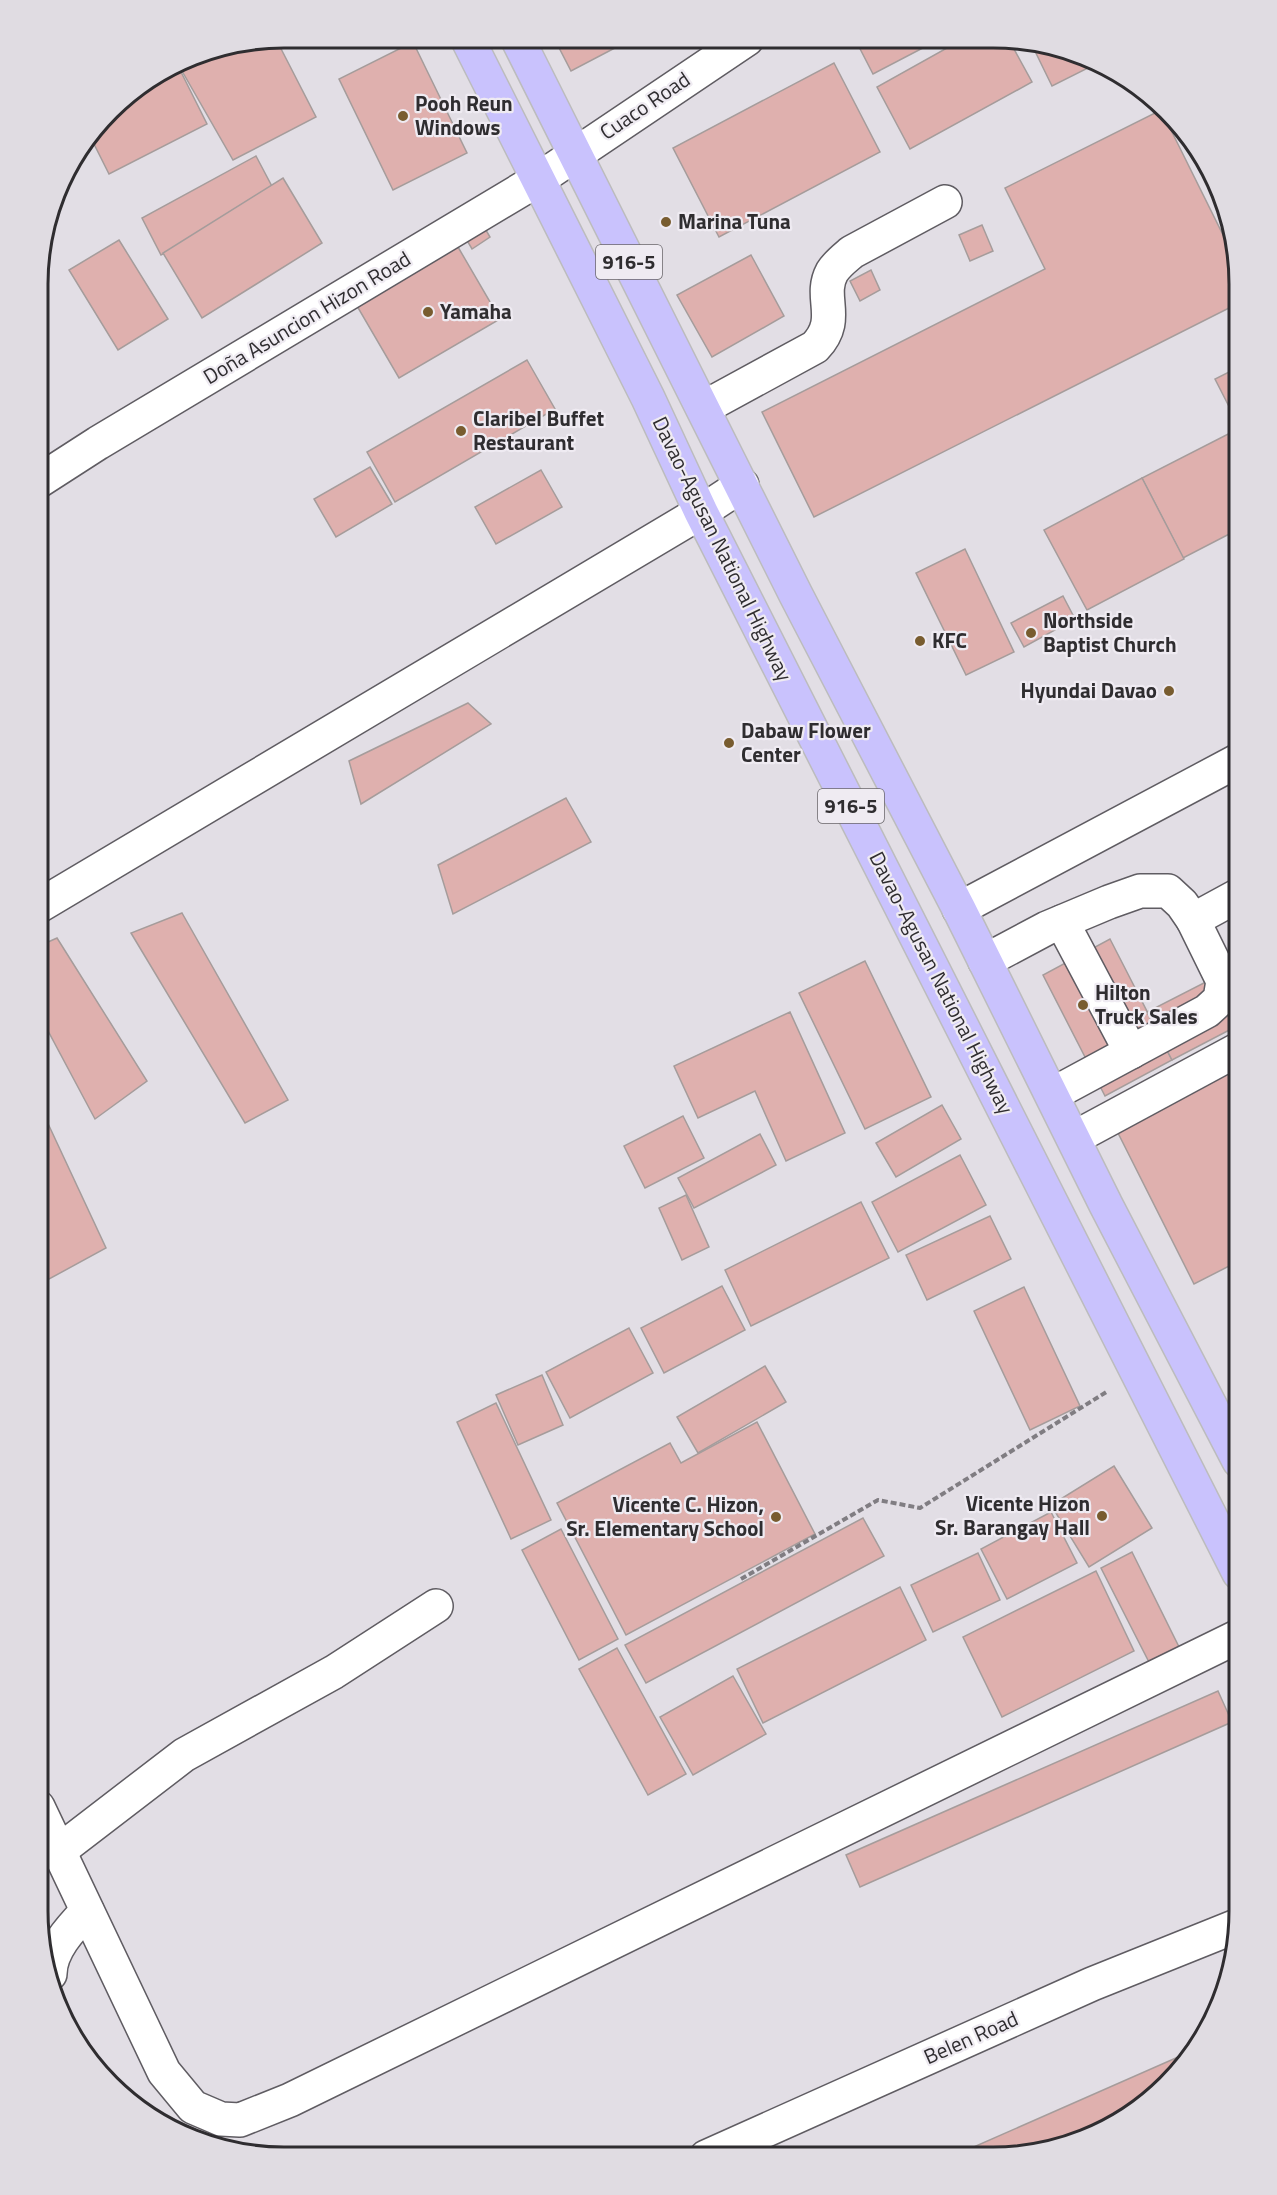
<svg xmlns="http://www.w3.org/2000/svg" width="1277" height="2195" font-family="'Titillium Web',sans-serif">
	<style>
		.building { fill: #dfb0ae; stroke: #a59c9b; stroke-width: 1.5 }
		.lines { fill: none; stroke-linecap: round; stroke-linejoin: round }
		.minor-casing { stroke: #5f5c62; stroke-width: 36 }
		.major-casing { stroke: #bcbcbd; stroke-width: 36 }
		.path { stroke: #807d82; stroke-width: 4; stroke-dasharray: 6 3; stroke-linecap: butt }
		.minor { stroke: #fff; stroke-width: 33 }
		.major { stroke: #c9c2fd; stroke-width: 33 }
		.poi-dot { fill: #785c2f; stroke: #efebf2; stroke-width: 2 }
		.labels { text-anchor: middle; stroke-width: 4.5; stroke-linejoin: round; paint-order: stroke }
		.shield { fill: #efebf2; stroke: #69666a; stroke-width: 1.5 }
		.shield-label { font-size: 20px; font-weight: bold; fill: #2f2d30 }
		.poi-label { font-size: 21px; font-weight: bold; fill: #2f2d30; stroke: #efebf2; text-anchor: start }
		.street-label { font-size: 21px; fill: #2f2d30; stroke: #efebf2 }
		.rim { fill: none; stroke: #2f2d30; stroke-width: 3 }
	</style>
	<rect width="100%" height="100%" fill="#e2dee5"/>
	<g class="building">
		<polygon points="554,38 632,39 571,71"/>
		<polygon points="276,39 316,117 233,160 178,64 190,56"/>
		<polygon points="855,39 940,39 873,74"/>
		<polygon points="963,39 1009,40 1032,82 910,149 877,87"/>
		<polygon points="1030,41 1088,56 1098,63 1052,86"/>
		<polygon points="413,42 467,153 393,190 339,79"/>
		<polygon points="834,63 880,152 719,237 673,148"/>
		<polygon points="177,64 207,124 109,174 91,138 121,99"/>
		<polygon points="1161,110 1234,257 1240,284 1239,303 814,517 762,412 1045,269 1005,188"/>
		<polygon points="256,156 276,194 161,255 142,218"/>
		<polygon points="283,178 322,243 202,318 163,253"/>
		<polygon points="483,225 490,237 472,249 465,237"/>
		<polygon points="982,225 993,251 970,261 959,235"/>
		<polygon points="119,240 168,319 118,350 69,270"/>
		<polygon points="458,247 500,319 399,378 357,306"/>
		<polygon points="751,255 784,316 712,357 677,295"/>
		<polygon points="871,270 880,290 860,301 850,281"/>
		<polygon points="527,360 555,409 395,502 367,452"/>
		<polygon points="1239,367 1239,426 1215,379"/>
		<polygon points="1238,429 1239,529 1183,558 1142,478"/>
		<polygon points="370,467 392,504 336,537 314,499"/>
		<polygon points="541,470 562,507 496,544 475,507"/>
		<polygon points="1142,478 1184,559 1087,610 1044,530"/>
		<polygon points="965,549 1014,652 966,675 916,573"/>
		<polygon points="1063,596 1075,619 1024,647 1011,623"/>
		<polygon points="468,703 491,724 361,804 349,761"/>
		<polygon points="566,798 591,842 453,914 438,865"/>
		<polygon points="182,913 288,1100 245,1123 131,933"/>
		<polygon points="57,938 147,1081 95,1119 39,1014 39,946"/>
		<polygon points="1110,939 1172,1060 1105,1096 1043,975"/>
		<polygon points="865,961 931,1097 865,1129 799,993"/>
		<polygon points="1239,965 1239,1025 1172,1060 1147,1012"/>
		<polygon points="790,1012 845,1133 786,1161 755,1091 698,1118 674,1066"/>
		<polygon points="1233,1066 1239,1077 1239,1261 1194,1284 1115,1127"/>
		<polygon points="942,1105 961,1139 896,1177 876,1143"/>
		<polygon points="44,1115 106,1248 38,1285 38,1118"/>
		<polygon points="683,1116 704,1158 645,1188 624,1146"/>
		<polygon points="760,1134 776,1165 694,1208 678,1178"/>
		<polygon points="960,1155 986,1205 898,1252 872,1202"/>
		<polygon points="686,1195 709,1247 682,1260 659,1208"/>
		<polygon points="861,1202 889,1258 751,1326 725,1270"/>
		<polygon points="990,1216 1011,1259 927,1300 906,1255"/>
		<polygon points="722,1286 745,1330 664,1373 641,1328"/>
		<polygon points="1024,1287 1080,1406 1030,1430 974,1311"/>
		<polygon points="629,1328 653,1373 570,1418 546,1372"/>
		<polygon points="765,1366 786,1402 698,1453 677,1417"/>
		<polygon points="542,1375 563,1425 518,1445 496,1395"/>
		<polygon points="496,1403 551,1520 511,1539 457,1422"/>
		<polygon points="757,1422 815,1534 626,1635 557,1503 670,1443 681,1463"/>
		<polygon points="1114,1466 1152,1528 1089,1567 1051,1505"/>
		<polygon points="1051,1512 1077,1563 1007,1599 981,1549"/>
		<polygon points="863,1518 884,1556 646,1683 625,1645"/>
		<polygon points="561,1529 618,1639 579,1660 522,1550"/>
		<polygon points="1132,1552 1181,1651 1151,1666 1101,1568"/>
		<polygon points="978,1553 1000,1600 933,1632 911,1585"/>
		<polygon points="1096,1571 1134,1651 1002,1717 963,1637"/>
		<polygon points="900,1587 926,1640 763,1723 737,1669"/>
		<polygon points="617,1648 686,1774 648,1795 579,1669"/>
		<polygon points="733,1676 766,1734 693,1775 660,1717"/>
		<polygon points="1218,1691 1232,1722 860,1887 846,1855"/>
		<polygon points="1194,2050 1189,2061 1143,2107 1087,2139 993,2157 951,2157"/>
		<polygon points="824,2151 826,2157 811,2157"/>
	</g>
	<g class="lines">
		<defs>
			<g id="minor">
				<path d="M703,408L815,347C842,319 818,298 832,272C837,264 845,258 852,252L945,202"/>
				<polyline points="39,481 98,443 539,179 747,39"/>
				<polyline points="39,906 701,512 742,485"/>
				<polyline points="959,909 1239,760"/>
				<polyline points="1062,922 1131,1052"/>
				<polyline points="985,961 1047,928 1109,902 1140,891 1168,891 1182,904 1193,920 1239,895"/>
				<polyline points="1053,1094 1207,1011 1220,999 1223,981 1193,920"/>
				<polyline points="1074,1138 1239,1049"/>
				<polyline points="38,1807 164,2072 193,2107 221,2119 240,2120 290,2100 1239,1636"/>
				<polyline points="59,1851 184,1755 334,1672 436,1606"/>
				<path d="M50,1974C50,1950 71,1928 87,1911"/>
				<polyline points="706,2157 1092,1984 1239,1925"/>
			</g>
			<g id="major">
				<polyline points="467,38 648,398 701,512 1239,1573"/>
				<polyline points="517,38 796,595 959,909 1106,1205 1239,1461"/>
			</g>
		</defs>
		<use href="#minor" class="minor-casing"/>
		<use href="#major" class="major-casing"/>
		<polyline class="path" points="741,1579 878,1500 920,1508 1108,1391"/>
		<use href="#minor" class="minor"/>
		<use href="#major" class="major"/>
	</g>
	<g class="poi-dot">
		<circle cx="403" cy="116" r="6"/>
		<circle cx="666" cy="222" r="6"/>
		<circle cx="428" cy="312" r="6"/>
		<circle cx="461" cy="431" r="6"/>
		<circle cx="1031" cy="633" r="6"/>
		<circle cx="920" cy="641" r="6"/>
		<circle cx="1169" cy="691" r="6"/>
		<circle cx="729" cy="743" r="6"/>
		<circle cx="1083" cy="1005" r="6"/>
		<circle cx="1102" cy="1516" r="6"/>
		<circle cx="776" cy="1517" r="6"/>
	</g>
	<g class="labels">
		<g class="shield">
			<rect x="596" y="245" width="66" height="34" rx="4.5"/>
			<rect x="818" y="789" width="66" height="34" rx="4.5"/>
		</g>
		<g class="shield-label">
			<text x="629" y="269">916-5</text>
			<text x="851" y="813">916-5</text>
		</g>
		<g class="poi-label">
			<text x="415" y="111">Pooh Reun<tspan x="415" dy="24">Windows</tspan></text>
			<text x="678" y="229">Marina Tuna</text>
			<text x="440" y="319">Yamaha</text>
			<text x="473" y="426">Claribel Buffet<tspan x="473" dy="24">Restaurant</tspan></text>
			<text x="1043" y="628">Northside<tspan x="1043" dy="24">Baptist Church</tspan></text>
			<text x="932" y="648">KFC</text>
			<text x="1157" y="698" text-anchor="end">Hyundai Davao</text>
			<text x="741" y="738">Dabaw Flower<tspan x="741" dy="24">Center</tspan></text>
			<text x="1095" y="1000">Hilton<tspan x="1095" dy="24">Truck Sales</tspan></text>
			<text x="1090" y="1511" text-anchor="end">Vicente Hizon<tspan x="1090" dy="24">Sr. Barangay Hall</tspan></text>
			<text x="764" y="1512" text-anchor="end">Vicente C. Hizon,<tspan x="764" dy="24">Sr. Elementary School</tspan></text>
		</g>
		<g class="street-label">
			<text transform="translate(645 106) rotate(-34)" y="7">Cuaco Road</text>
			<text transform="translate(307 318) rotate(-31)" y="7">Doña Asuncion Hizon Road</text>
			<text transform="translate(722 549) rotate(64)" y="7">Davao-Agusan National Highway</text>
			<text transform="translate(941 983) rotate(63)" y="7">Davao-Agusan National Highway</text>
			<text transform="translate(971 2038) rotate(-24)" y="7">Belen Road</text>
		</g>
	</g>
	<path d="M0 0H1277V2195H0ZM284 48H993A236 236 0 0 1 1229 284V1911A236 236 0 0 1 993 2147H284A236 236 0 0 1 48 1911V284A236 236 0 0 1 284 48Z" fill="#e0dce2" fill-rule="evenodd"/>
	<path class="rim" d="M284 48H993A236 236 0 0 1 1229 284V1911A236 236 0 0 1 993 2147H284A236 236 0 0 1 48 1911V284A236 236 0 0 1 284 48Z"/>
</svg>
